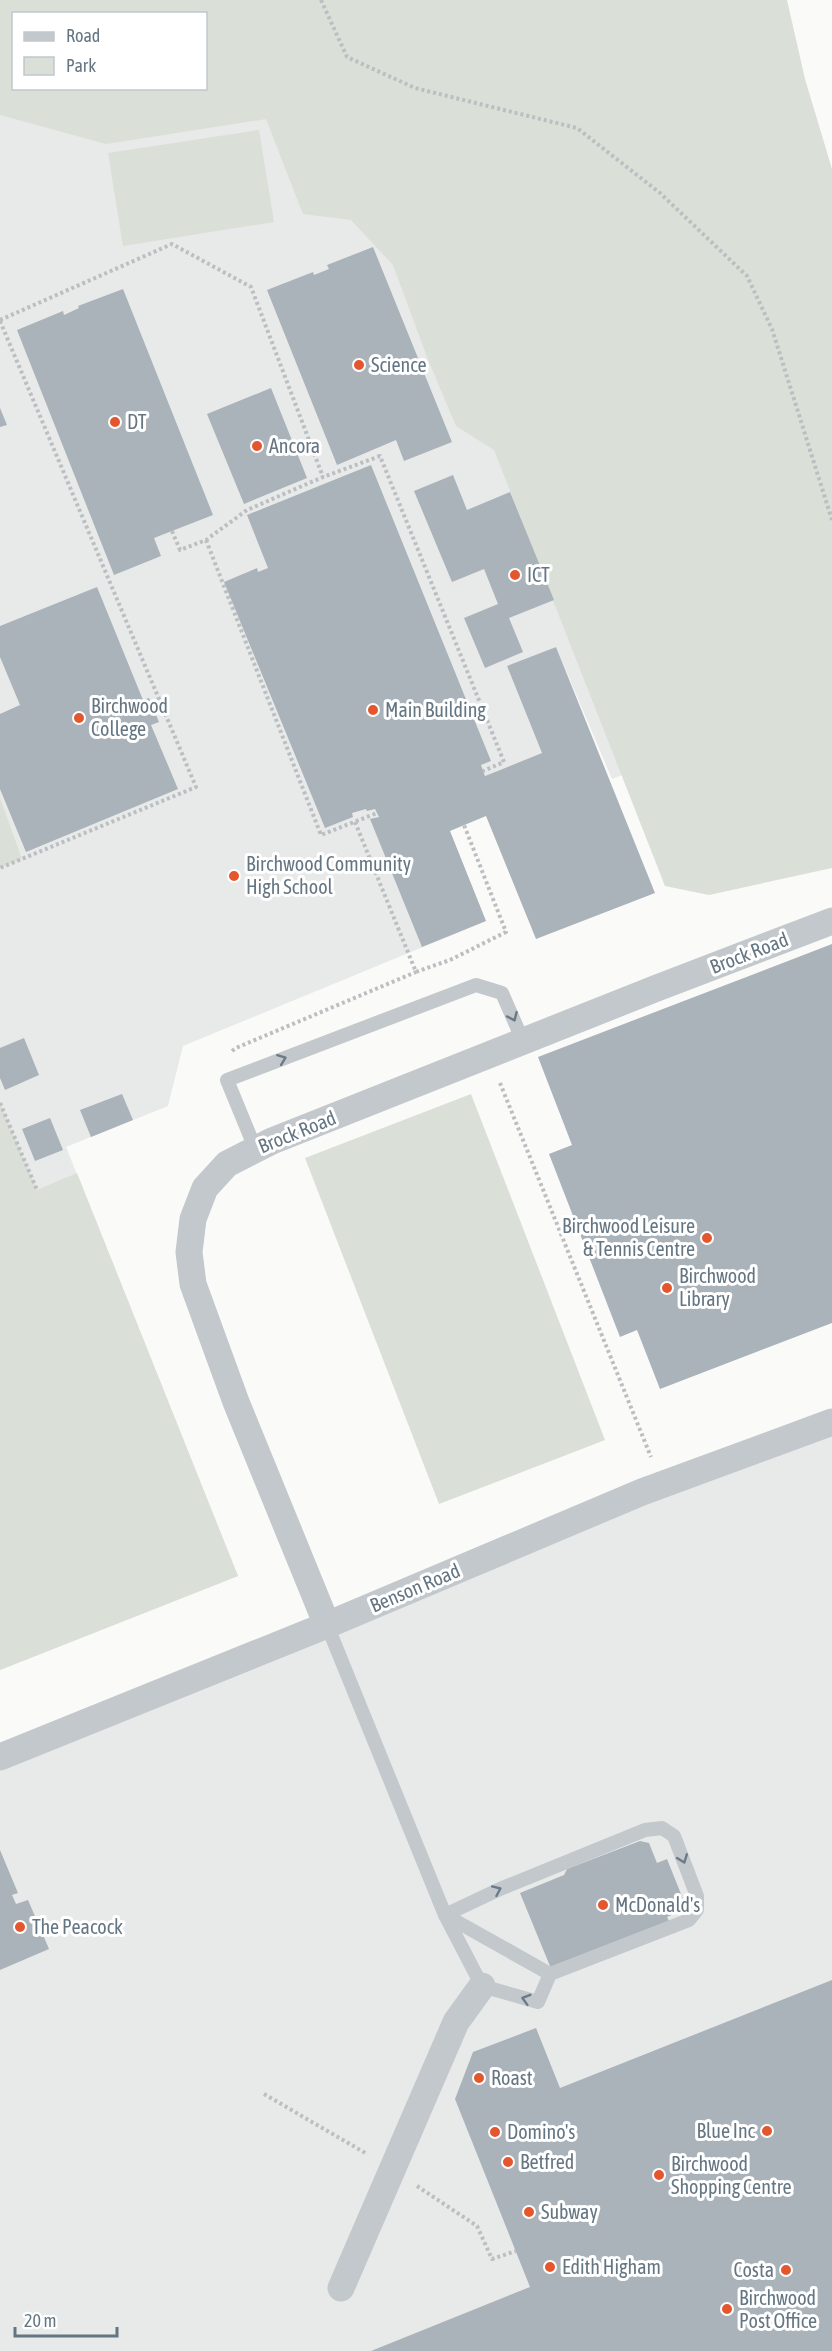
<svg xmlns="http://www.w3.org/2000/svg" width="832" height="2351" font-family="'Asap Condensed',sans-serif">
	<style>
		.built { fill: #e8e9e9 }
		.green { fill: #dadfd7; fill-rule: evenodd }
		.building { fill: #aab3b9 }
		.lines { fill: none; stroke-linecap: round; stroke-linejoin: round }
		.path { stroke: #bbbfc2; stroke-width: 4; stroke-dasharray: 3 3; stroke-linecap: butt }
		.lane { stroke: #c3c8cc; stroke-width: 14 }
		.street { stroke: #c3c8cc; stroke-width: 27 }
		.oneway { stroke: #6a7a87 }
		.poi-dot { fill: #e4572e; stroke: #fff; stroke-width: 2 }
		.labels { text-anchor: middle; stroke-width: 6; stroke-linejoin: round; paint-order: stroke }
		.poi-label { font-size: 20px; fill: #657683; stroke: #fff; text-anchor: start }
		.street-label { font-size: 20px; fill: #657683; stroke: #fff }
	</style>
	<rect width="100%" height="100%" fill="#fafaf8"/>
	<g class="built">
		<polygon points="206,54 418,243 661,760 612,779 556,647 507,666 542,753 485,776 481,765 431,785 486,921 183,1046 168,1106 66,1147 238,1576 0,1670 0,104 206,88"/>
		<polygon points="832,1429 832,2351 0,2351 0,1762"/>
	</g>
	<g class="green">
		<path d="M0,0H787L805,79L832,169V868L709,895L665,886L494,450L456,426L427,357L393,265L351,220L303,214L266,119L106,144L0,115ZM14,14H206V88H14Z"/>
		<polygon points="259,130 274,222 123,246 108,153"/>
		<polygon points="0,798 22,859 0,868"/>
		<polygon points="471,1094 605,1440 439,1504 305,1158"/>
		<polygon points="0,1103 37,1190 77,1173 238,1576 0,1670"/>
	</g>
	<g class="building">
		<polygon points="373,247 452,442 404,461 396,440 337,465 267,290 313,272 314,275 329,269 327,265"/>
		<polygon points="123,289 213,515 154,538 161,556 114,575 17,330 63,311 64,315 79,308 78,306"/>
		<polygon points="271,388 307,478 244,504 207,414"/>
		<polygon points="0,408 7,425 0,427"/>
		<polygon points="371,465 491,761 481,765 485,776 542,753 507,666 556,647 655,893 536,939 486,816 450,831 486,921 422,947 370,819 379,817 375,809 367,811 366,809 352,813 353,817 325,828 224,582 257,568 258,572 268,568 247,515"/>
		<polygon points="453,475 467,510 510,492 554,600 509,618 523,652 485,668 464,618 498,604 484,569 452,582 414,491"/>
		<polygon points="97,587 143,700 149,698 159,722 151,725 178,789 26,852 0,789 0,714 20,705 0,657 0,626"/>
		<polygon points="832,944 832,1323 660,1389 637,1330 620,1337 549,1154 572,1145 538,1057"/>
		<polygon points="24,1038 39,1075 5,1090 0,1078 0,1048"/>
		<polygon points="122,1094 133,1120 91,1137 80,1110"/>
		<polygon points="50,1118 63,1150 35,1161 22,1129"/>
		<polygon points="640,1841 649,1843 657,1863 667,1859 683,1899 678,1912 667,1917 670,1923 552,1971 520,1893 564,1875 567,1869"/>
		<polygon points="0,1850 18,1893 12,1895 16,1904 28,1900 49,1949 0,1970"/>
		<polygon points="832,1980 832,2351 371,2351 530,2287 455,2099 473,2052 536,2028 560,2088"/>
	</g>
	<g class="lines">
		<g class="path">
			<polyline points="321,0 347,57 415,88 577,128 660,193 747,276 772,329 832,520"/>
			<polyline points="0,320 172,244 251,287 323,477"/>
			<polyline points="0,321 196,787 0,868"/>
			<polyline points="172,531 180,550 206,540 247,510 323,477 380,456 504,762 483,771"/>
			<polyline points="206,540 321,835 377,813"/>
			<polyline points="355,822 416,972 450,960 506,932 464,825"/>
			<polyline points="232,1051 236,1048 416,972"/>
			<polyline points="500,1083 651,1457"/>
			<polyline points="0,1103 37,1190"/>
			<polyline points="264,2094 367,2154"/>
			<polyline points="417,2186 477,2226 492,2259 516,2251"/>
		</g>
		<g class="lane">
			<polyline points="255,1148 227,1080 476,985 502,993 523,1041"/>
			<polyline points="327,1625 445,1915 482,1986 538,2002 550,1974 689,1920 697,1910 697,1896 674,1836 662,1828 645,1830 500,1889 445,1915"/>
			<polyline points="445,1915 550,1974"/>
		</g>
		<g class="street">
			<polyline points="327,1625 236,1402 193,1284 189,1252 193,1219 205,1188 227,1164 272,1141 657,988 832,921"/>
			<polyline points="0,1757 327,1625 642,1492 832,1422"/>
			<polyline points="341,2288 456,2022 482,1986"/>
		</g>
	</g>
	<defs><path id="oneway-chevron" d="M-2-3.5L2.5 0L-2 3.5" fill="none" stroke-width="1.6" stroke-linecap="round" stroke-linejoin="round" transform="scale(1.5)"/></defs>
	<g class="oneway">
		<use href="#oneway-chevron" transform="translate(513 1017) rotate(66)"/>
		<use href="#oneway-chevron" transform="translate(282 1059) rotate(-21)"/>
		<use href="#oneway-chevron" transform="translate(683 1859) rotate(69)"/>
		<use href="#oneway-chevron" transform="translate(497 1890) rotate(-24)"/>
		<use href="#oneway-chevron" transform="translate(526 1999) rotate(-164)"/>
	</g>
	<g class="poi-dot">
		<circle cx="359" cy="365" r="6"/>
		<circle cx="115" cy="422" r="6"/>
		<circle cx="257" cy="446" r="6"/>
		<circle cx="515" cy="575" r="6"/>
		<circle cx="373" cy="710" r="6"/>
		<circle cx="79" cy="718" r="6"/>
		<circle cx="234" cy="876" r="6"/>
		<circle cx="707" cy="1238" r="6"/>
		<circle cx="667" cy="1288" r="6"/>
		<circle cx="603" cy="1905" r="6"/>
		<circle cx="20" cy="1927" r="6"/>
		<circle cx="479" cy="2078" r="6"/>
		<circle cx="767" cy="2131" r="6"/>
		<circle cx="495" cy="2132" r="6"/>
		<circle cx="508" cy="2162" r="6"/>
		<circle cx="659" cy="2175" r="6"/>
		<circle cx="529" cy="2212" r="6"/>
		<circle cx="550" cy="2267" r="6"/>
		<circle cx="786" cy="2270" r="6"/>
		<circle cx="727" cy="2309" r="6"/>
	</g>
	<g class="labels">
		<g class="poi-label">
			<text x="371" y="372">Science</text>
			<text x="127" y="429">DT</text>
			<text x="269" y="453">Ancora</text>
			<text x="527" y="582">ICT</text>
			<text x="91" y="713">Birchwood<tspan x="91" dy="23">College</tspan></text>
			<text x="385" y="717">Main Building</text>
			<text x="246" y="871">Birchwood Community<tspan x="246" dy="23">High School</tspan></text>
			<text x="695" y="1233" text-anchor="end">Birchwood Leisure<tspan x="695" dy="23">&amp; Tennis Centre</tspan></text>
			<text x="679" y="1283">Birchwood<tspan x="679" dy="23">Library</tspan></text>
			<text x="615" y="1912">McDonald's</text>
			<text x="32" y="1934">The Peacock</text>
			<text x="491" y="2085">Roast</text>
			<text x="755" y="2138" text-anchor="end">Blue Inc</text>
			<text x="507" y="2139">Domino's</text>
			<text x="520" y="2169">Betfred</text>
			<text x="671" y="2171">Birchwood<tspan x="671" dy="23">Shopping Centre</tspan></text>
			<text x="541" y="2219">Subway</text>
			<text x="562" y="2274">Edith Higham</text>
			<text x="774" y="2277" text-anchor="end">Costa</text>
			<text x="739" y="2305">Birchwood<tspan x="739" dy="23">Post Office</tspan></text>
		</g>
		<g class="street-label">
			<text transform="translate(749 953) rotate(-21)" y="7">Brock Road</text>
			<text transform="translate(297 1132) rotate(-22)" y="7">Brock Road</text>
			<text transform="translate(415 1588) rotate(-23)" y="7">Benson Road</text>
		</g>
	</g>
	<rect x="12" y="12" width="195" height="78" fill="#ffffff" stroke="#c1c8cd" stroke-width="1.5"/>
	<rect x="24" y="32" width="30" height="9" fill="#c3c8cc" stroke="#c1c8cd" stroke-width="1.5"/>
	<text x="66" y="42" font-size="18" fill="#657683">Road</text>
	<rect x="24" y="57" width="30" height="18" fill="#dadfd7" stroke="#c1c8cd" stroke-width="1.5"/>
	<text x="66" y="72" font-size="18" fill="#657683">Park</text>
	<path d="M15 2327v9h102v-9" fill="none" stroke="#657683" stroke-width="3"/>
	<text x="24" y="2327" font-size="18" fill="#657683" stroke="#ffffff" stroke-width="4.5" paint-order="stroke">20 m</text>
</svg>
